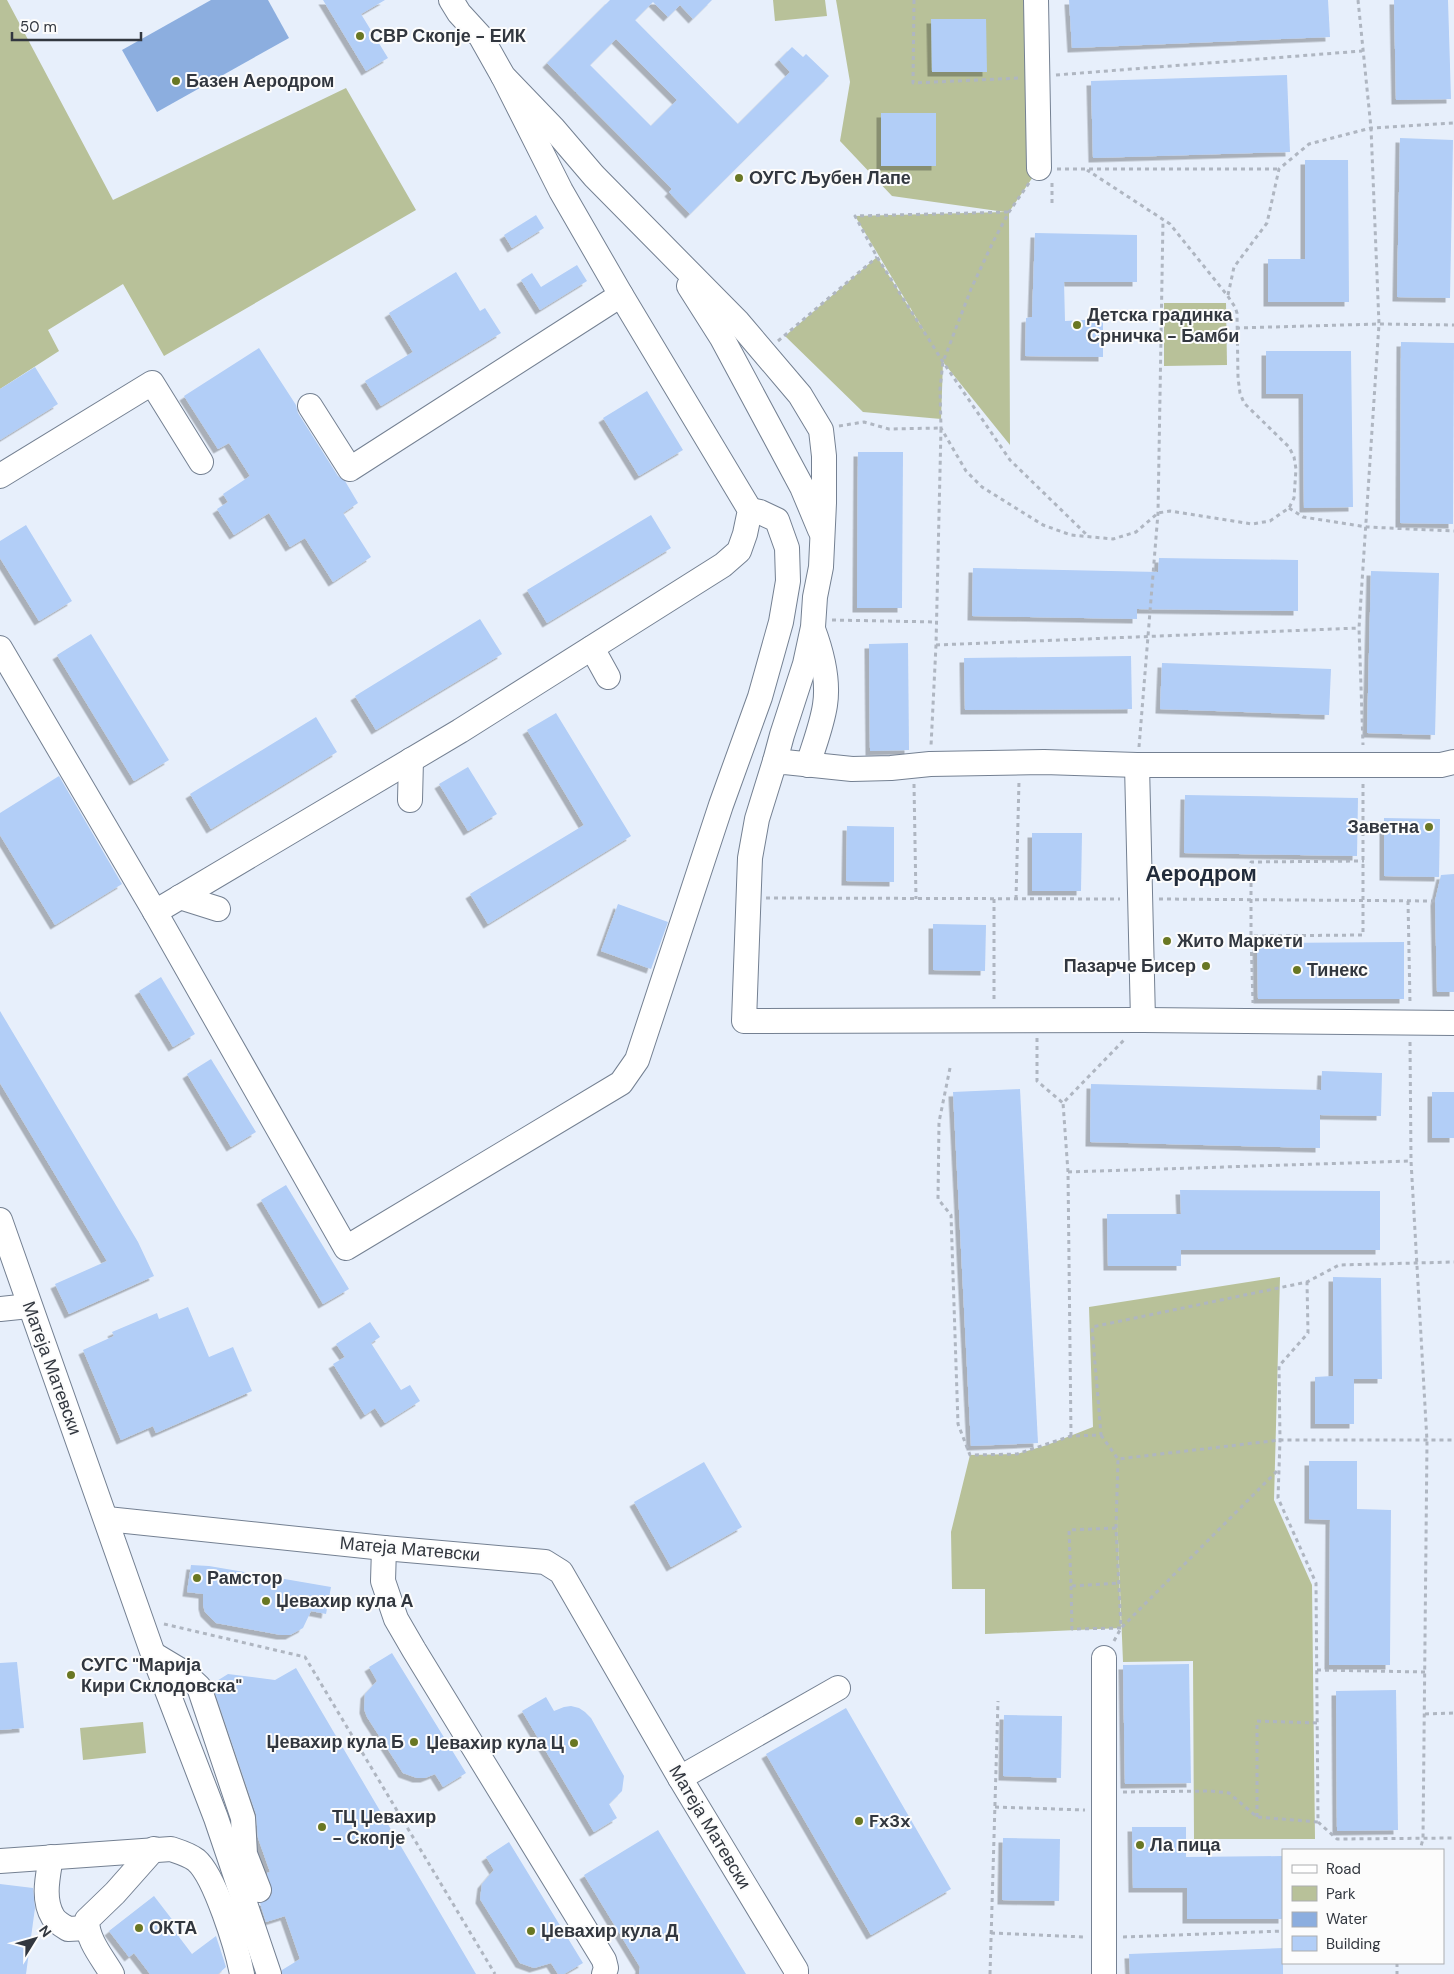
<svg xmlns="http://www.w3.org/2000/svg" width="1454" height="1974" font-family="'DM Sans',sans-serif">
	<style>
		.green { fill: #b8c199 }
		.water { fill: #8caedf }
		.building { fill: #b2cef7; fill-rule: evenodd; filter: url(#shadow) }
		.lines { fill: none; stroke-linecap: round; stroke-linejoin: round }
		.minor-casing { stroke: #748092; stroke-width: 26 }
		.path { stroke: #afb6c1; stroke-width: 3; stroke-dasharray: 4 4; stroke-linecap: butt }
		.minor { stroke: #fff; stroke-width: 24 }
		.poi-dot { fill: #697723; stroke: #fcfcfc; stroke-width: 2 }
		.labels { text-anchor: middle; stroke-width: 4; stroke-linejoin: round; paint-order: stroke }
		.poi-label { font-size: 18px; font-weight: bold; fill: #32373f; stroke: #fcfcfc; text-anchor: start }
		.street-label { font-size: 18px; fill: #32373f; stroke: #fcfcfc }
		.district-label { font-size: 22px; font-weight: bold; fill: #222c3b; stroke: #fcfcfc }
	</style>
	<defs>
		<filter id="shadow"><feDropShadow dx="-4.5" dy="4.5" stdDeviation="0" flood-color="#0004"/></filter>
	</defs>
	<rect width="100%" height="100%" fill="#e7effb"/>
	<g class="green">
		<polygon points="0,0 7,0 113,200 346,88 416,210 164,356 123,284 48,330 59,351 0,389"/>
		<polygon points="773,0 825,0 827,16 775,21"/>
		<polygon points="836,0 1036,0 1039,168 1009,212 1010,445 943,362 941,419 863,412 785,336 877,257 926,334 855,216 1005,212 892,196 840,141 850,82"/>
		<polygon points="1164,303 1226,303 1227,365 1164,366"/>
		<polygon points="1280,1277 1274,1500 1312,1585 1315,1839 1194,1839 1193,1661 1123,1662 1117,1516 1121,1628 985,1634 985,1589 952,1589 951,1532 970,1455 1017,1454 1047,1445 1093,1427 1089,1307"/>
		<polygon points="143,1722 146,1753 83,1760 80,1728"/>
	</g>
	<polygon class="water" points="211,0 268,0 289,38 157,112 122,50"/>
	<g class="building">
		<polygon points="323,0 385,0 361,14 388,58 366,71"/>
		<path d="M610,0H712L693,19L680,5L668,17L653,2L635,20L738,124L790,72L779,60L792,47L803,57L806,54L829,76L690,214L669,192L672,189L547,63ZM616,39L677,100L651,126L590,65Z"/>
		<polygon points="1069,0 1328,0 1330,37 1072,48"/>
		<polygon points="1394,0 1448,0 1451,99 1396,100"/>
		<polygon points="931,19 986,19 987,72 932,72"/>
		<polygon points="1287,75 1290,152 1093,158 1091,81"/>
		<rect x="881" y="113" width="55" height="53"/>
		<polygon points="1400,138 1453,140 1450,298 1397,297"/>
		<polygon points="1305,160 1348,160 1349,302 1268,302 1268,259 1305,259"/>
		<polygon points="536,215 544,228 512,248 504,235"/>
		<polygon points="1035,233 1137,235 1137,282 1064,282 1065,321 1103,319 1103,357 1025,356 1026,318 1032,317"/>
		<polygon points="577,265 587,281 540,310 521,280 532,273 541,287"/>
		<polygon points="456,272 480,311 485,308 501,333 381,406 365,381 413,352 389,313"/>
		<polygon points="1401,342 1454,343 1453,524 1400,523"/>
		<polygon points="259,348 296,405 298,413 338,476 345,481 358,503 343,513 371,557 333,582 305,538 290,547 269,513 234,535 217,509 228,502 223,494 250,476 229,443 218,449 184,396"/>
		<polygon points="1266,351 1351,351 1353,507 1304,508 1303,394 1266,394"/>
		<polygon points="35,367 58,404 0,440 0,389"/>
		<polygon points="647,391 683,450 639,476 603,418"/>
		<polygon points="858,452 903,452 902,608 857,608"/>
		<polygon points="651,515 671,548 547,623 527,590"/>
		<polygon points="26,525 72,601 39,621 0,558 0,541"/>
		<polygon points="1159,558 1298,560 1298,611 1137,609 1137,619 972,616 973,568 1158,572"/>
		<polygon points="1371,571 1439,573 1435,735 1367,733"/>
		<polygon points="480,619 502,654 376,730 355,696"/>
		<polygon points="91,634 169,760 134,781 57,655"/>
		<polygon points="908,643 909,750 870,751 869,644"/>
		<polygon points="1131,656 1132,709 965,710 964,658"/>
		<polygon points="1162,663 1331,669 1329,715 1160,709"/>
		<polygon points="556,713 631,836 488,924 470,894 584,825 527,730"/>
		<polygon points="316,717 337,752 211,829 190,794"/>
		<polygon points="468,767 497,814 468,831 439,784"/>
		<polygon points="59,776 122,884 55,925 0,835 0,813"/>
		<polygon points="1185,795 1358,798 1357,856 1184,853"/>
		<polygon points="1384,818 1440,819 1439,877 1384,876"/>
		<polygon points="847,826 894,827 894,882 846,881"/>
		<polygon points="1032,833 1082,833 1081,891 1032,891"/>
		<polygon points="1454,874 1454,992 1437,992 1435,901 1441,875"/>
		<polygon points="618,904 668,922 651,969 601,951"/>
		<polygon points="933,924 986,925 985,971 933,970"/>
		<polygon points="1404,942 1404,999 1258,999 1257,943"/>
		<polygon points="161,977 195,1034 173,1047 139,991"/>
		<polygon points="0,1011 138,1242 154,1276 69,1314 55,1284 107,1261 0,1083"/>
		<polygon points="211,1059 256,1132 231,1147 187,1074"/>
		<polygon points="1322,1071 1382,1073 1381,1116 1320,1115 1320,1148 1090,1142 1091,1084 1321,1090"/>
		<polygon points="1020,1089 1038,1443 971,1446 953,1092"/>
		<rect x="1432" y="1092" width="22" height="46"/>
		<polygon points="286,1185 349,1289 323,1304 261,1200"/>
		<polygon points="1180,1190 1380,1191 1380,1250 1181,1250 1181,1266 1108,1266 1107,1214 1181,1214"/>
		<polygon points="1333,1277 1381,1278 1382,1379 1354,1379 1354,1424 1315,1424 1315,1377 1333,1376"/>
		<polygon points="188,1307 209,1357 233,1347 252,1391 156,1433 153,1426 121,1440 83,1350 114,1336 112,1332 157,1313 159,1319"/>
		<polygon points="370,1322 380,1337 371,1343 401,1390 410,1385 420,1401 385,1423 375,1408 365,1415 333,1364 345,1357 336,1344"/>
		<polygon points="1309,1461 1357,1461 1357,1509 1391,1510 1390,1665 1329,1665 1330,1520 1309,1519"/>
		<polygon points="704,1462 742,1527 671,1567 634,1502"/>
		<polygon points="191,1565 209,1566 331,1587 326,1614 311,1611 303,1628 290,1635 281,1635 216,1623 205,1612 203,1605 203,1594 187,1592"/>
		<polygon points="392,1653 466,1773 443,1787 435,1774 425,1778 417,1778 403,1773 367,1717 364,1709 365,1694 377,1681 369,1667"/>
		<polygon points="17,1662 24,1728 0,1730 0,1663"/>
		<polygon points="1189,1664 1191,1783 1125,1784 1123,1665"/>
		<polygon points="296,1668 476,1974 282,1974 282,1970 300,1959 285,1916 266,1922 260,1903 269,1899 272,1893 267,1873 270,1872 258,1838 256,1814 212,1684 228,1674 275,1680"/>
		<polygon points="1396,1690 1398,1830 1337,1831 1336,1691"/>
		<polygon points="546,1697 554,1711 564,1707 571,1706 579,1708 585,1712 591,1718 624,1776 622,1791 609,1804 617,1818 594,1832 522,1711"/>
		<polygon points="846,1708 951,1889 871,1935 766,1754"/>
		<polygon points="1004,1715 1062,1716 1061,1778 1003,1776"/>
		<polygon points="1132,1827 1186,1827 1186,1857 1283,1856 1283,1919 1187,1919 1187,1888 1133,1888"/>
		<polygon points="658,1830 746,1974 639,1974 640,1967 584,1875"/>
		<polygon points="1003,1838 1060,1839 1059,1901 1002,1900"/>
		<polygon points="509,1842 583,1963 564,1974 558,1974 551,1963 534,1968 520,1963 480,1899 482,1884 494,1870 486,1857"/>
		<polygon points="0,1884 33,1888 35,1908 26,1974 0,1974"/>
		<polygon points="154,1896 174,1922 170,1925 192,1954 216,1936 226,1967 218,1974 150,1974 134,1953 129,1957 109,1931"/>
		<polygon points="1283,1948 1283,1974 1130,1974 1129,1954"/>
	</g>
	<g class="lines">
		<defs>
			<g id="minor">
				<polyline points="451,0 459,13 481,37 503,76 553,128 594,176 738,322 800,395 821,430 824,456 824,503 821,567 815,597 813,627 805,664 782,735 775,761"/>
				<polyline points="1036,0 1039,168"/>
				<polyline points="689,286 722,338 802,487 820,530"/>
				<polyline points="310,406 350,469 621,295"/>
				<polyline points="0,476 152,383 201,462"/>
				<polyline points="0,648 155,912 346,1248 621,1083 637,1060 721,805 760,697 781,622 788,581 787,548 777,520 760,512 750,510"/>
				<polyline points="592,648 608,677"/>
				<polyline points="1454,762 1441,765 1137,765 1044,762 930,764 891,768 852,769 775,761 757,819 750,858 744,1021 1143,1020 1454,1023"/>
				<path d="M808,765C814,745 822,725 825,705C829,679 822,653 813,629"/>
				<polyline points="1137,765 1143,1020"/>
				<polyline points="410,800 411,760"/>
				<polyline points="180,897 218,909"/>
				<polyline points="155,912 460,731 723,565 739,551 745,534 750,510 621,295 561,191 503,76"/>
				<polyline points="0,1220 153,1654 216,1818 269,1974"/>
				<polyline points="0,1309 29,1306"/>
				<polyline points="107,1519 384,1548 545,1562 561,1572 680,1778 796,1970 796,1974"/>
				<polyline points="384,1548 383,1581 396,1619 414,1650 604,1960 606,1968 604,1974"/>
				<polyline points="153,1654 183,1672 199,1687 243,1818 245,1854 259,1890"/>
				<polyline points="680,1778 838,1688"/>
				<path d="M51,1857C48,1876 42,1899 53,1917C56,1922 63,1926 68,1929L87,1928"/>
				<path d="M0,1861L171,1849C180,1852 188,1854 196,1860C215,1876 237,1948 242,1974"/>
				<path d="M112,1974C102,1957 87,1940 87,1920L115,1893L154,1849"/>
				<polyline points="1104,1974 1104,1658"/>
			</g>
		</defs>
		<use href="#minor" class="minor-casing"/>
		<g class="path">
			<polyline points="914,0 913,83 1020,78"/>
			<polyline points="1358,0 1371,128 1379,324 1359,628 1363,745"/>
			<polyline points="1056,75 1362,51"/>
			<polyline points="1057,169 1279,169"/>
			<polyline points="1029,183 1009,212 993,242 971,289 943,362 940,389 941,428 966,471 982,487 1043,525 1071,535 1113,539 1136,532 1158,513 1170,511 1252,524 1270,521 1289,508 1294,498 1296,469 1294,457 1289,447 1244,403 1240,393 1238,378 1237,313 1235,307 1227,295 1170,224 1087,170"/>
			<polyline points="1052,203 1052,182"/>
			<polyline points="1008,212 855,216 877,257 943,362 1010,460 1088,536"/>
			<polyline points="1228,295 1234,267 1267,223 1279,169 1309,144 1371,128 1454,123"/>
			<polyline points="1236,328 1379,324 1454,325"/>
			<polyline points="778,341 877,257"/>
			<polyline points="839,426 864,422 889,429 941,428 936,645 931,746"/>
			<polyline points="1289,508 1303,517 1367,527 1454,531"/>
			<polyline points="832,620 936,622"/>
			<polyline points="936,645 1359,628"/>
			<polyline points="1139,747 1158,513 1163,220"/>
			<polyline points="914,784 916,899"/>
			<polyline points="1363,784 1363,935 1251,936 1251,862 1364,861"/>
			<polyline points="766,898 1120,899"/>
			<polyline points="994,899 994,1000"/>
			<polyline points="1016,899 1019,781"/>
			<polyline points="1159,899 1435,901"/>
			<polyline points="1408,901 1410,1003"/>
			<polyline points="1251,936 1253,1003"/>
			<polyline points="1037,1038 1037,1081 1063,1103"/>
			<polyline points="1410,1042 1411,1161 1427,1441 1423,1839 1420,1850"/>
			<polyline points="950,1068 939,1122 938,1199 951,1215 958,1424 970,1455 1017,1454 1071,1436 1101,1435 1092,1327 1307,1282 1339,1265 1454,1262"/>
			<polyline points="1068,1172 1411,1161"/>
			<polyline points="1101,1435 1118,1459 1280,1440 1454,1440"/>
			<polyline points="1071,1436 1068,1172 1063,1103 1125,1039"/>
			<polyline points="1116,1528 1069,1530 1071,1586 1118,1583"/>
			<polyline points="1071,1586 1072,1629 1121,1628 1116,1528 1118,1459"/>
			<polyline points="164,1624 305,1657 495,1974"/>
			<polyline points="1114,1641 1121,1628 1279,1469"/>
			<polyline points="1317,1670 1425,1672"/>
			<polyline points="1425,1714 1454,1713"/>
			<polyline points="1123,1792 1210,1791 1229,1793 1257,1817 1318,1822 1316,1583 1278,1498 1280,1440 1279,1366 1308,1333 1307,1282"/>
			<polyline points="995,1807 1085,1810"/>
			<polyline points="1257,1817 1257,1721 1317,1723"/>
			<polyline points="1318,1822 1337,1839 1454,1838"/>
			<polyline points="991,1933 1085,1937"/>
			<polyline points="1123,1937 1283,1931"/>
			<polyline points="1397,1963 1397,1974"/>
			<polyline points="990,1974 998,1701"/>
		</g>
		<use href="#minor" class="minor"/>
	</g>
	<g class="poi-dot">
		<circle cx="360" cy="36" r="5"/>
		<circle cx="176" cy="81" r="5"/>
		<circle cx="739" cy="178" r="5"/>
		<circle cx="1077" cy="325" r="5"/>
		<circle cx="1429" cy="827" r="5"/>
		<circle cx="1167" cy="941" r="5"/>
		<circle cx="1206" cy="966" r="5"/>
		<circle cx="1297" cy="970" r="5"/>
		<circle cx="197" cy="1578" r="5"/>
		<circle cx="266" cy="1601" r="5"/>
		<circle cx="71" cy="1675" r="5"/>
		<circle cx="414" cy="1742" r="5"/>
		<circle cx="574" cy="1743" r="5"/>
		<circle cx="859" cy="1821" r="5"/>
		<circle cx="322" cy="1827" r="5"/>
		<circle cx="1140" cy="1845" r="5"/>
		<circle cx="139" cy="1928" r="5"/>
		<circle cx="531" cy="1931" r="5"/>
	</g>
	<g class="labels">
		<g class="poi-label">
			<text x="370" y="42">СВР Скопје - ЕИК</text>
			<text x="186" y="87">Базен Аеродром</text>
			<text x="749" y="184">ОУГС Љубен Лапе</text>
			<text x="1087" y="321">Детска градинка<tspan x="1087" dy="21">Срничка - Бамби</tspan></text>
			<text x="1419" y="833" text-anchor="end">Заветна</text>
			<text x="1177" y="947">Жито Маркети</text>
			<text x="1196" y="972" text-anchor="end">Пазарче Бисер</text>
			<text x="1307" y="976">Тинекс</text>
			<text x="207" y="1584">Рамстор</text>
			<text x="276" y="1607">Џевахир кула А</text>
			<text x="81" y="1671">СУГС "Марија<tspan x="81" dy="21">Кири Склодовска"</tspan></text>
			<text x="404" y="1748" text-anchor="end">Џевахир кула Б</text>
			<text x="564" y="1749" text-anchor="end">Џевахир кула Ц</text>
			<text x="332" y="1823">ТЦ Џевахир<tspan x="332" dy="21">- Скопје</tspan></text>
			<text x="869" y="1827">Fx3x</text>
			<text x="1150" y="1851">Ла пица</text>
			<text x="149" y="1934">ОКТА</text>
			<text x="541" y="1937">Џевахир кула Д</text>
		</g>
		<g class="street-label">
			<text transform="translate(52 1368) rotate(70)" y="6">Матеја Матевски</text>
			<text transform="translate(410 1549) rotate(5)" y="6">Матеја Матевски</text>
			<text transform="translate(710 1827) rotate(59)" y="6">Матеја Матевски</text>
		</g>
		<g class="district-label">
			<text x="1201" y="881">Аеродром</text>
		</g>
	</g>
	<rect x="1282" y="1849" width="162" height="115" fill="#fcfcfc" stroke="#abadb0"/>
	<rect x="1292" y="1865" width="25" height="8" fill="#ffffff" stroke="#abadb0"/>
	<text x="1326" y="1874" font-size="15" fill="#32373f">Road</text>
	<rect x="1292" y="1886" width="25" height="15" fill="#b8c199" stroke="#abadb0"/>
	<text x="1326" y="1899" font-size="15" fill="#32373f">Park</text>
	<rect x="1292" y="1912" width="25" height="15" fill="#8caedf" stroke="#abadb0"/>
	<text x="1326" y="1924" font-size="15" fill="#32373f">Water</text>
	<rect x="1292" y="1936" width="25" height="15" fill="#b2cef7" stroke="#abadb0"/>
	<text x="1326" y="1949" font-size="15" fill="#32373f">Building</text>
	<g transform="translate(35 1939) rotate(53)" stroke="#fcfcfc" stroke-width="4" paint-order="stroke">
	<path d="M0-4L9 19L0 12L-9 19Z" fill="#32373f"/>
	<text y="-8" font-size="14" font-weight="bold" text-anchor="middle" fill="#32373f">N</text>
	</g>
	<path d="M12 32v8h129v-8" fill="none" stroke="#32373f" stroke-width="2.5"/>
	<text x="20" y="32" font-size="15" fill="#32373f" stroke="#fcfcfc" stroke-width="4" paint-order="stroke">50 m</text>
</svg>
